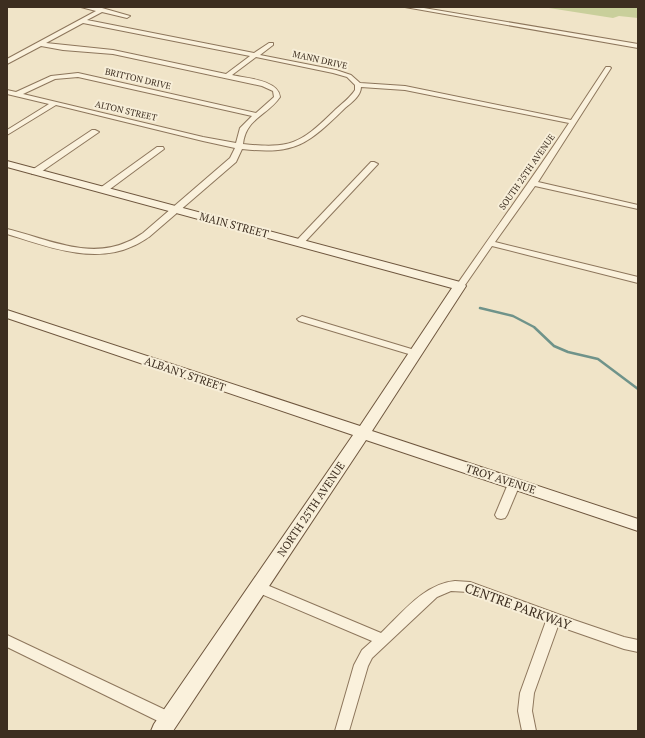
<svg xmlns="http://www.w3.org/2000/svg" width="645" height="738" font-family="'PT Serif',serif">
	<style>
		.green { fill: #c9cf9b }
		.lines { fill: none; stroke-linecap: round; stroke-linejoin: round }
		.stream { stroke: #6f938a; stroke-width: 2.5 }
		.street-casing { stroke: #8d765c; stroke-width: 2 }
		.secondary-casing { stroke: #6f573f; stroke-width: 2 }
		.street { fill: #faf1dc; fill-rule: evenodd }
		.secondary { fill: #faf1dc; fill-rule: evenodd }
		.labels { text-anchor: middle; stroke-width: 4; stroke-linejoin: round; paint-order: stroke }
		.far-street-label { font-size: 9px; fill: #3d2e20; stroke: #f7eed8 }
		.street-label { font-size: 11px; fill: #3d2e20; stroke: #f7eed8 }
		.near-street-label { font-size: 13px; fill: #3d2e20; stroke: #f7eed8 }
	</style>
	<rect width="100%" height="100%" fill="#f0e4c8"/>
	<polygon class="green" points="550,7 638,7 638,18 619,16 613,18 549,8"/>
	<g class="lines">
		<polyline class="stream" points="480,308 513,316 534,327 554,346 568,352 598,359 638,389"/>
		<defs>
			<g id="street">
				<path d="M81,7L102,8L130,16L127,18L102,12L87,20L254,53L269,43H273V45L260,55L336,70L351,75L360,83L405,86L571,120L606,67H610L611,68L538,182L638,205V209L535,186L495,242L638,277V283L492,246L463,288H457L456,286C493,232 532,179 569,123L405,90L361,87C361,96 351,103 345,108C308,144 296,155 242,149L236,162L149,237C144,240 138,244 133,246C93,265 46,246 7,234V229C45,238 88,260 127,242C133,240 138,236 143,233L230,158L235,148L203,141L56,105L7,135V130L49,104L7,94V90L16,92L51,76L78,73L256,113L274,97L273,91L262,86L113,54L63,50L41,46L7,64V59L96,11ZM83,23L250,56L226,74L113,50L46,43ZM256,57L333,73L347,77L355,85V90C350,98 340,105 333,112C300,144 290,149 243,144C246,118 267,116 280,97C279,80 245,78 232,75ZM78,77L252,116L240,128L236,143L203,137L23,94L55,79Z"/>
				<polygon points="405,7 418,7 638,44 638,48"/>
				<polygon points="92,130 95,130 99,132 38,174 32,174 32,170"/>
				<polygon points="157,147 163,147 164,149 106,192 100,192 100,188"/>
				<polygon points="371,162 374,162 378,164 302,245 296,245 295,243 296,241"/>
				<polygon points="302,316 418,351 420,353 415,356 412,355 299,321 297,319"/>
				<polygon points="514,480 518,481 520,484 507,515 505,518 501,519 497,518 495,515 508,484 510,481"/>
				<path d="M455,581L470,582L574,620L624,637L638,640V652L624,649L558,626L534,693L532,711L536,731H522L518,711L520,693L546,621L469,592L451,591L437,597L372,658L368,666L349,731H335L354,665L362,650L372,641L254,591L252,587L254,583L258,582L262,583L381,633C403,612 424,584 455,581Z"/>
				<polygon points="7,635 174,714 176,719 174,724 169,726 164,724 7,647"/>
			</g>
			<polygon id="secondary" points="7,161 464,283 466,286 372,431 638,519 638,531 366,440 173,731 151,731 154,724 353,435 7,318 7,310 360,426 452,288 7,167"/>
		</defs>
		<use href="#street" class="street-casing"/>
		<use href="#secondary" class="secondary-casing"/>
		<use href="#street" class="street"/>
		<use href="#secondary" class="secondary"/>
	</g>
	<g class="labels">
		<g class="far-street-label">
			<text transform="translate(320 60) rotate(13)" y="3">MANN DRIVE</text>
			<text transform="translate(138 79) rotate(13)" y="3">BRITTON DRIVE</text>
			<text transform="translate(126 111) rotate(13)" y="3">ALTON STREET</text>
			<text transform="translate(527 172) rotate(-55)" y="3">SOUTH 25TH AVENUE</text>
		</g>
		<g class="street-label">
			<text transform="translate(234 225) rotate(15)" y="4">MAIN STREET</text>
			<text transform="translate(185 374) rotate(19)" y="4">ALBANY STREET</text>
			<text transform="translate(501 479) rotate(18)" y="4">TROY AVENUE</text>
			<text transform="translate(311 509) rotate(-56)" y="4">NORTH 25TH AVENUE</text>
		</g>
		<g class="near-street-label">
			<text transform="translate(518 606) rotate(20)" y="5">CENTRE PARKWAY</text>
		</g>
	</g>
	<rect width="645" height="738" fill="none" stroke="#3d2e20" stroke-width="16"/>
</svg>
